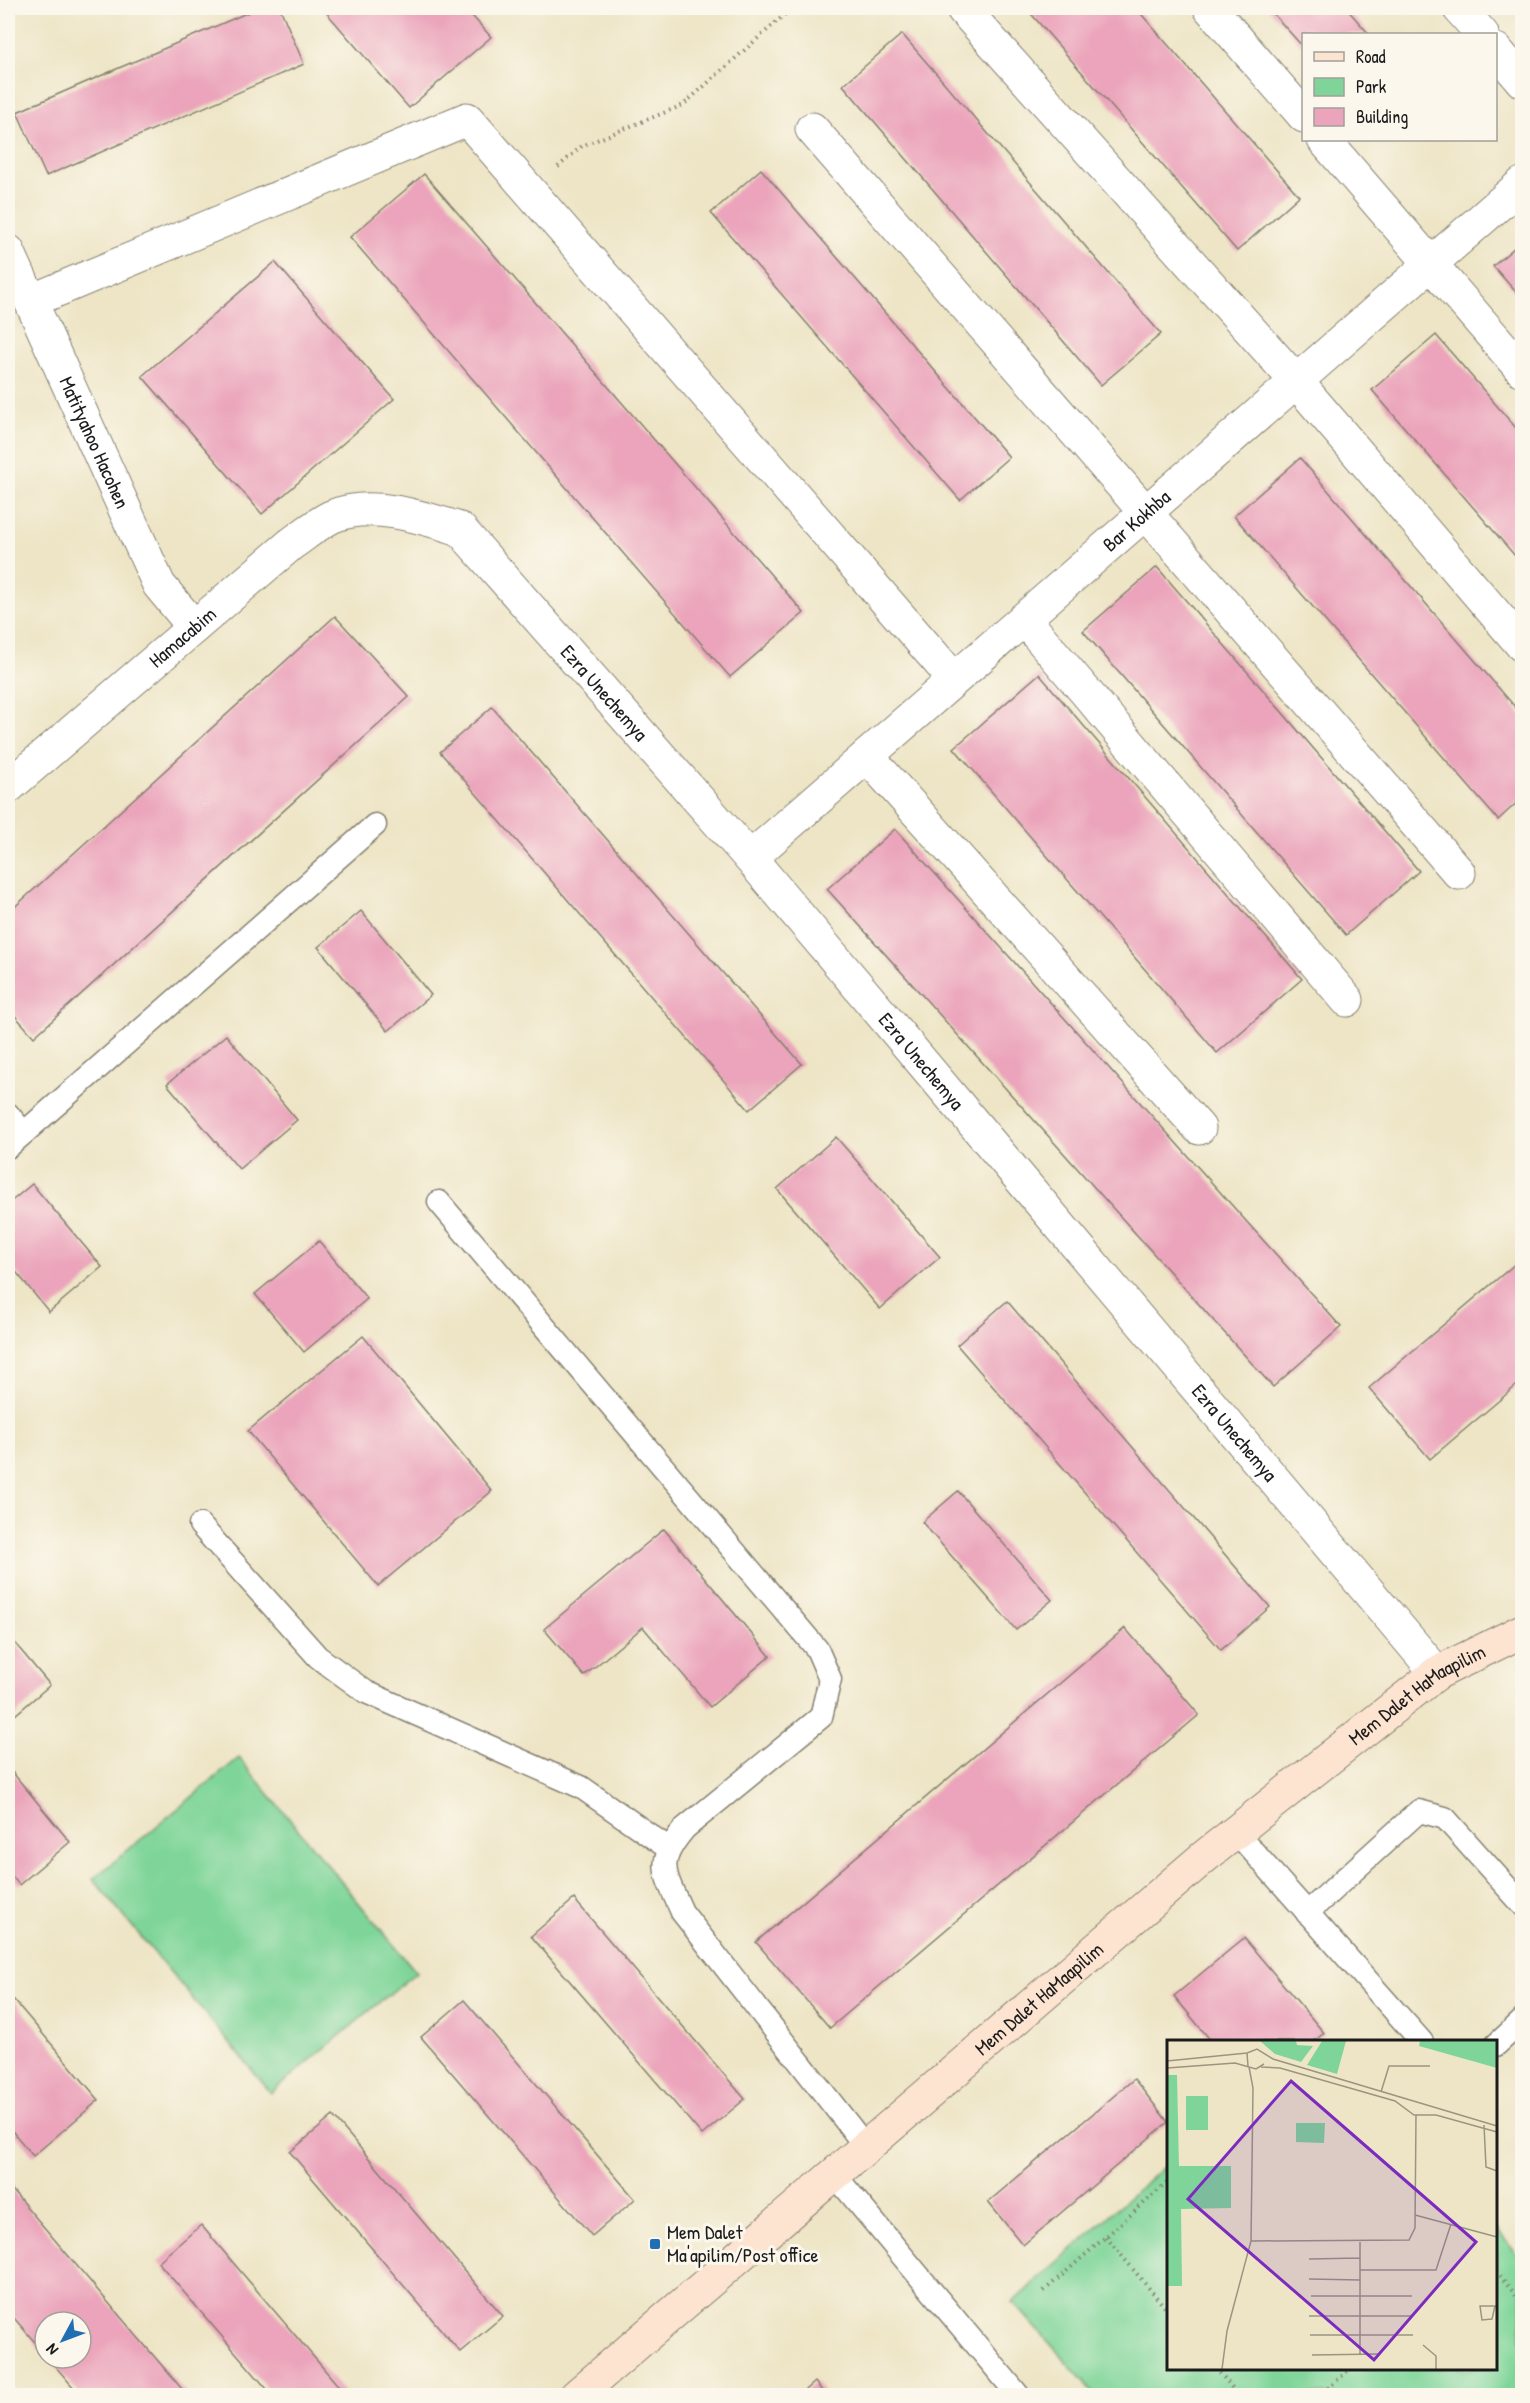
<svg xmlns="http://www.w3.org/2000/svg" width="1530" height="2403" font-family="'Patrick Hand',sans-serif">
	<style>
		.green { fill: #7fd599; stroke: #4e785a; stroke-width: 1.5 }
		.building { fill: #eba4bb }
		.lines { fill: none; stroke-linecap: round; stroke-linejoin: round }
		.lane-casing { stroke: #858071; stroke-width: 25 }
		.street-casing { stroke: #858071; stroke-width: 35 }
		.secondary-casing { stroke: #858071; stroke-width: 35 }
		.path { stroke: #858071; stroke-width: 4; stroke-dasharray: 1.5 4.5; stroke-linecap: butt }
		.lane { stroke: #fff; stroke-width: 22 }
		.street { stroke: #fff; stroke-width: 33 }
		.secondary { stroke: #fde4d1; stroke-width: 33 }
		.poi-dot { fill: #1f6fb2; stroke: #fbf7ec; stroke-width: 2 }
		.labels { text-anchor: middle; stroke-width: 6; stroke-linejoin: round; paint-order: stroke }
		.street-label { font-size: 20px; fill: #1c1c1c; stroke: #fbf7ec }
		.poi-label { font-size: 20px; fill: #1c1c1c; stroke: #fbf7ec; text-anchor: start }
		.inset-road { fill: none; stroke: #9a9582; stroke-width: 1.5 }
		.view { fill: #7b2cbf; fill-opacity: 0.15; stroke: #7b2cbf; stroke-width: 3 }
		.inset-edge { fill: none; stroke: #1c1c1c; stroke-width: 3 }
	</style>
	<rect width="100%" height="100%" fill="#fbf7ec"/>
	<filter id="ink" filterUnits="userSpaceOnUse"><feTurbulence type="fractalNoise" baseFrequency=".0167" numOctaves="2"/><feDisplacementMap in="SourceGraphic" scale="12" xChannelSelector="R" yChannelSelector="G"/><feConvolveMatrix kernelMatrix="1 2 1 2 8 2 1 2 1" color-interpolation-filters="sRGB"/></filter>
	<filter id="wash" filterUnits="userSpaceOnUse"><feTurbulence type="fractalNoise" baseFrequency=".008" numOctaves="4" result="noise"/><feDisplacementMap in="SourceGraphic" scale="24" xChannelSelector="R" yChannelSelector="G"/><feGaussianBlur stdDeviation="1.35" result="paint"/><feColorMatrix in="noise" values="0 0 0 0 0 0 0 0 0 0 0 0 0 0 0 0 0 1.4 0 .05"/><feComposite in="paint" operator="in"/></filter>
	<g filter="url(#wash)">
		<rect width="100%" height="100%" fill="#eee5c6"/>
		<g class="green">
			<polygon points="239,1758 416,1972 271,2093 93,1879"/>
			<polygon points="1168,2163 1168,2368 1496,2368 1496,2229 1522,2260 1522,2395 1096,2395 1013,2302"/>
		</g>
		<g id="blocks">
			<g class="building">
				<polygon points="258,8 280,8 304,64 46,176 17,112"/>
				<polygon points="330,8 465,8 491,37 409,108 325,11"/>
				<polygon points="1026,8 1136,8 1299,196 1237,251"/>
				<polygon points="1268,8 1346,8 1369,34 1304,34 1304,48"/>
				<polygon points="902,34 1161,334 1101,385 843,85"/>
				<polygon points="761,169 1009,457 960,500 711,213"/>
				<polygon points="424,174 804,613 730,677 350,237"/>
				<polygon points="1522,241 1522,299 1493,266"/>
				<polygon points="275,262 394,399 262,514 142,376"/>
				<polygon points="1436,335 1522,435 1522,564 1372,390"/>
				<polygon points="1300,458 1522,715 1522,798 1498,820 1234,516"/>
				<polygon points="8,478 13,491 8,493"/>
				<polygon points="1157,567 1419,871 1346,935 1083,631"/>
				<polygon points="335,616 409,697 34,1037 8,1008 8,913"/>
				<polygon points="1039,674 1302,979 1217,1053 954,748"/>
				<polygon points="492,707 802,1064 749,1110 440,752"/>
				<polygon points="895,829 1341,1327 1273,1387 827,889"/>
				<polygon points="361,911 431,995 388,1031 318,947"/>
				<polygon points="226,1035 297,1120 239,1169 167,1084"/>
				<polygon points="836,1137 940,1257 880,1309 777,1189"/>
				<polygon points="32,1184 102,1267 49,1312 8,1262 8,1204"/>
				<polygon points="319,1241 367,1299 304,1352 255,1294"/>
				<polygon points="1522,1258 1522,1381 1430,1459 1369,1388"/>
				<polygon points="1007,1301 1270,1607 1221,1650 957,1345"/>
				<polygon points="363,1336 492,1491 378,1586 248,1431"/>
				<polygon points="958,1491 1052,1600 1016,1630 922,1522"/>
				<polygon points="664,1529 770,1656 710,1707 643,1627 584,1676 544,1629"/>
				<polygon points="1125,1628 1199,1715 830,2028 756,1942"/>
				<polygon points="8,1635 50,1685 8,1721"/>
				<polygon points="8,1767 70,1842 19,1885 8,1871"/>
				<polygon points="574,1899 745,2099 702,2135 531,1936"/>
				<polygon points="1244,1938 1324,2033 1313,2042 1212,2042 1174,1996"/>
				<polygon points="8,1993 99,2100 33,2156 8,2126"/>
				<polygon points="464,2000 635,2199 592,2236 421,2037"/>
				<polygon points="1134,2079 1168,2122 1023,2245 988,2202"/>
				<polygon points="333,2116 503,2316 460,2352 290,2152"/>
				<polygon points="8,2185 188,2396 81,2396 48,2358 81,2358 81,2322 45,2322 45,2354 8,2311"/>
				<polygon points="201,2225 347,2396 273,2396 158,2262"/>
				<polygon points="815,2382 826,2396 799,2396"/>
			</g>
		</g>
	</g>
	<g filter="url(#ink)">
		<use href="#blocks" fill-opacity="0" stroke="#858071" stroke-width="1.5"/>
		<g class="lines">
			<defs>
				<g id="lane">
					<polyline points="8,1114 24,1133"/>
					<polyline points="8,1147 375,825"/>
					<path d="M439,1202L817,1649L830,1679L821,1717L685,1828C654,1864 665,1873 682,1912L866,2147"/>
					<polyline points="200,1525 318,1657 366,1692 581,1787 668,1848"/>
					<polyline points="1236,1832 1422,2042"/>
					<polyline points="1307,1913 1419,1811 1445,1818 1522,1904"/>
					<polyline points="1496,2045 1522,2021"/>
					<polyline points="834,2174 1019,2396"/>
				</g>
				<g id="street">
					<polyline points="1210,8 1304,116"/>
					<polyline points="1459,8 1482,34"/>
					<polyline points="963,9 1296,381 1522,645"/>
					<polyline points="1496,50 1522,81"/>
					<polyline points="812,129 1459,873"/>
					<polyline points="1324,140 1522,370"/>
					<path id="s1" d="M8,251L159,585L194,627"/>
					<polyline points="31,301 467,119 954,679"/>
					<polyline points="1024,619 1347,1000"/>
					<polyline points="867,756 1199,1128"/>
					<path id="s2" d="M8,787L291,544C304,535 317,524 331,517C369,500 422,517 460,529L750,858L1437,1673"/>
					<path id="s3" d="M750,858L1522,184"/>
				</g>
				<g id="secondary">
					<path id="s4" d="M576,2396L1204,1857L1437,1673L1522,1631"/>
				</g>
			</defs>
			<use href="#lane" class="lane-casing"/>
			<use href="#street" class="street-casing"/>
			<use href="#secondary" class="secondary-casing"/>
			<g class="path">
				<polyline points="558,167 582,146 683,105 792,8"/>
				<polyline points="1106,2237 1168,2311"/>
				<polyline points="1496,2271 1522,2303"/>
				<polyline points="1044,2291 1168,2182"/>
				<polyline points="1216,2368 1239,2396"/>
				<polyline points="1319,2396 1351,2368"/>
			</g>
			<use href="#lane" class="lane"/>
			<use href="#street" class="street"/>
			<use href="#secondary" class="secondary"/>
		</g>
	</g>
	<rect class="poi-dot" x="649" y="2238" width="12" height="12" rx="3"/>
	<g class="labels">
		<g class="street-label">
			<text dy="7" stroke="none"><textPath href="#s1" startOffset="210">Matityahoo Hacohen</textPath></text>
			<text dy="7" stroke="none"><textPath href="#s3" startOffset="513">Bar Kokhba</textPath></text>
			<text dy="7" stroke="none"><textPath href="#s2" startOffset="230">Hamacabim</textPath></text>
			<text dy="7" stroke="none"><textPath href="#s2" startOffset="772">Ezra Unechemya</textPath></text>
			<text dy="7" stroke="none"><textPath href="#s2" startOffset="1258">Ezra Unechemya</textPath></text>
			<text dy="7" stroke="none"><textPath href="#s2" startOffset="1744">Ezra Unechemya</textPath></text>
			<text dy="7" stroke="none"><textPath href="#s4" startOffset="1096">Mem Dalet HaMaapilim</textPath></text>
			<text dy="7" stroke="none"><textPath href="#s4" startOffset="610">Mem Dalet HaMaapilim</textPath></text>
		</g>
		<g class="poi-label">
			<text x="667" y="2239">Mem Dalet<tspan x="667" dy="23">Ma'apilim/Post office</tspan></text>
		</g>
	</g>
	<g transform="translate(1167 2040)">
		<rect width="330" height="330" fill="#eee5c6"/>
		<path d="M93,1H129L130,5L146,6L134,22L108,14ZM155,1H179L170,34L140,25ZM253,1H330V28L252,6ZM0,35H10L12,126H64V168L14,169L15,246H0ZM19,56H41V90H19ZM129,83H158L157,103L129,102Z" fill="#7fd599"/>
		<path class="inset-road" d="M0,21L80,13M81,26L80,13L90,9L106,19L330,86M94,27L113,28L228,61L247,75H269L330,92M0,28L68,23L89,29L97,24M214,52L222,26H263M317,85L319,127L330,131M248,175L330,197M84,201L242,200L248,188L249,75M193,202V314M142,219L193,218M193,230H269L284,184M142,239L193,240M144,256H245M328,266L325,279L315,280L313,266H330M142,276H244M143,295H246M256,305L269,316V329M145,315L213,314M55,329L60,291L84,201L86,48L82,27"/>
		<path class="view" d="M124,41L309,202L207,320L21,159Z"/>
		<rect width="330" height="330" class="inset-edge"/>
	</g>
	<rect width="1530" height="2403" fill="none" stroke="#fbf7ec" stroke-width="30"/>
	<rect x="1302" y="33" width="195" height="108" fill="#fbf7ec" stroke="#a29f99" stroke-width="1.5"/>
	<rect x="1314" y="52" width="30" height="9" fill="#fde4d1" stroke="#a29f99" stroke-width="1.5"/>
	<text x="1356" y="63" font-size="18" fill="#1c1c1c">Road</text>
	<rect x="1314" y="78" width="30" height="18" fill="#7fd599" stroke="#a29f99" stroke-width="1.5"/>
	<text x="1356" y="93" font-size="18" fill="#1c1c1c">Park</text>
	<rect x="1314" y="108" width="30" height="18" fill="#eba4bb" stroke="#a29f99" stroke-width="1.5"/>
	<text x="1356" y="123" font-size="18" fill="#1c1c1c">Building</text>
	<g transform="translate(63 2340) rotate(229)"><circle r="28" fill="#fbf7ec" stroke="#a29f99" stroke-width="1.5"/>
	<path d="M0-4.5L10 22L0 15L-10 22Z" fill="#1f6fb2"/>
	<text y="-9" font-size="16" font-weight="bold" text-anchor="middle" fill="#1c1c1c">N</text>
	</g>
</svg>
